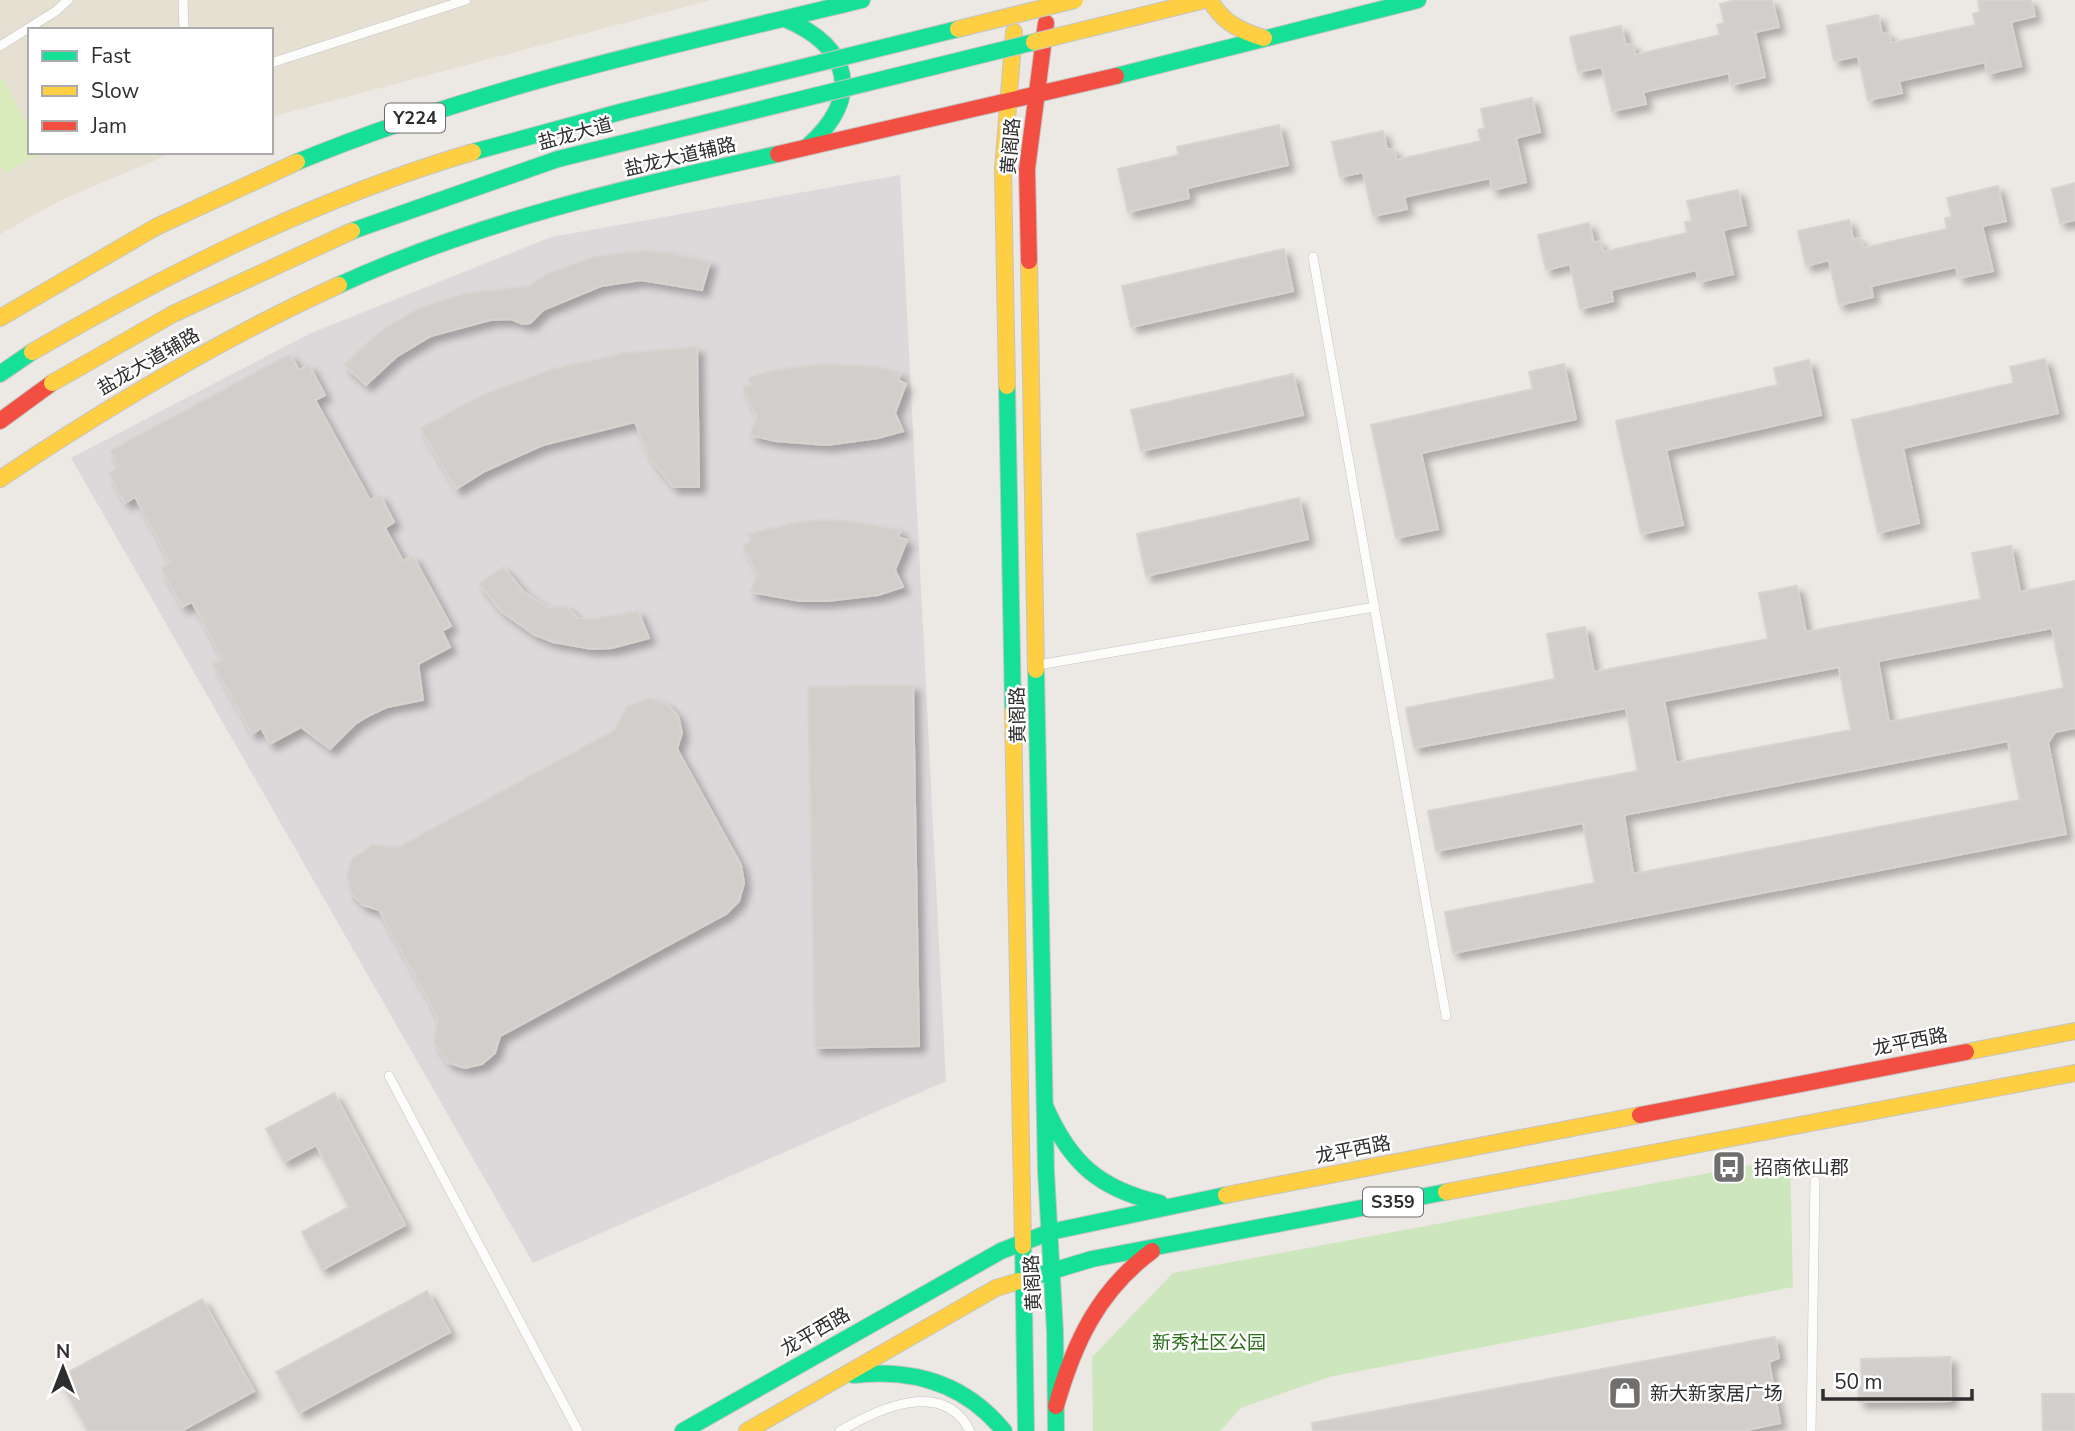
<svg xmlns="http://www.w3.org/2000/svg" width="2075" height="1431" font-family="'Nunito Sans','Noto Sans SC',sans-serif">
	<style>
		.industrial { fill: #dcd9db }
		.education { fill: #e6e0d3 }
		.green { fill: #cee6be }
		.pitch { fill: #d9eabb }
		.building { fill: #d1cecb; stroke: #d7d4d0; stroke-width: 2; fill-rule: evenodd; filter: url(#shadow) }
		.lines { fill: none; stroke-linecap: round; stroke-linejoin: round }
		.lane-casing { stroke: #c5c4c5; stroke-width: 10 }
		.fast-casing { stroke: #c5c4c5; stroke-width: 18 }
		.slow-casing { stroke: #c5c4c5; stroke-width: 18 }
		.jam-casing { stroke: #c5c4c5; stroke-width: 18 }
		.lane { stroke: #fcfcfb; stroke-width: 9 }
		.fast { stroke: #16e098; stroke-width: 16 }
		.slow { stroke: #ffcf43; stroke-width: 16 }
		.jam { stroke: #f24e42; stroke-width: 16 }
		.fast-bridge-casing { stroke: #c6c5c4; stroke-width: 18; stroke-linecap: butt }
		.slow-bridge-casing { stroke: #c6c5c4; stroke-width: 18; stroke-linecap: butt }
		.fast-bridge { stroke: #16e098; stroke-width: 16 }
		.slow-bridge { stroke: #ffcf43; stroke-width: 16 }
		.labels { text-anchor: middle; stroke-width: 5; stroke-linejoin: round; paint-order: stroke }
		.shield { fill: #fff; stroke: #6d6d6d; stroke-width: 2 }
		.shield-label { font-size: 18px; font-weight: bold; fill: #2e2e2e }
		.street-label { font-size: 19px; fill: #2e2e2e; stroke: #fff }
		.poi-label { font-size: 19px; fill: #2e2e2e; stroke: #fff; text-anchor: start }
		.park-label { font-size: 19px; fill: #2c6e1b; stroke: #fff }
	</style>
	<defs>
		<filter id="shadow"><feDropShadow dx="6" dy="6" stdDeviation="3.5" flood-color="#0004"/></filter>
	</defs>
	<rect width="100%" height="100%" fill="#ece8e4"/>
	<polygon class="industrial" points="900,175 946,1081 533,1263 71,458 311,333 551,237"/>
	<polygon class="education" points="0,0 711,0 271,117 271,30 30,30 30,152 175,152 61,200 0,234"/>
	<polygon class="green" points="1790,1158 1793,1287 1329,1377 1241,1408 1220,1431 1093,1431 1092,1357 1173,1273"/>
	<polygon class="pitch" points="3,79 30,129 30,152 43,153 4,173 0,165 0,81"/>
	<g class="building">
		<polygon points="1737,0 1772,0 1779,27 1755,32 1765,77 1731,85 1729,73 1643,92 1646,104 1612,111 1602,67 1578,72 1570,37 1621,26 1626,45 1633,44 1635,55 1720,35 1717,25 1724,23 1720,4"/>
		<polygon points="1978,0 2031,0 2035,16 2011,22 2021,66 1987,74 1985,62 1899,81 1902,93 1868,100 1858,56 1834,61 1827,26 1878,15 1882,34 1889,33 1891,43 1976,25 1973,14 1980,12"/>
		<polygon points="1532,98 1540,132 1516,138 1526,182 1492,190 1490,178 1404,197 1407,209 1373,216 1363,172 1340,177 1332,142 1383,131 1387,150 1394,149 1396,160 1481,141 1478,130 1485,128 1481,109"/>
		<polygon points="1279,125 1288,165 1187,188 1189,198 1128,212 1118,169 1179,155 1177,147"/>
		<polygon points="2075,183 2075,220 2060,223 2052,189"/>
		<polygon points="1998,186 2006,221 1982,226 1993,271 1959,278 1956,267 1871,286 1873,297 1839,305 1829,260 1806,266 1798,231 1849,220 1853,239 1860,238 1863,248 1947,229 1945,218 1952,217 1947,198"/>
		<polygon points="1738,190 1746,225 1723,230 1733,274 1699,282 1696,270 1611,290 1613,301 1580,309 1570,264 1546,270 1538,235 1589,223 1594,243 1600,241 1603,252 1687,233 1685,222 1692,221 1687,201"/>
		<polygon points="1284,249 1293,291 1131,327 1122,286"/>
		<polygon points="641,251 665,252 710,262 702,290 641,280 601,286 543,310 530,323 523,324 511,319 490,320 431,336 396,357 366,385 344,365 378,333 418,309 464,294 528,286 549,273 594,257"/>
		<polygon points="697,347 699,487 673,487 649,457 635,422 543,445 485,471 456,489 420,428 485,394 553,369 624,353"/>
		<polygon points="290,354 299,370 309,365 325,395 315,400 370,500 380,495 394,522 385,528 403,561 413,556 451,626 442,631 450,647 418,664 423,700 387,707 370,715 355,724 330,749 301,727 270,744 261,728 252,734 213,664 223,659 192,602 182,607 161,568 171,563 135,497 125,503 109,473 119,467 110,451"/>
		<polygon points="2045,359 2058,413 1903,448 1919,523 1878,533 1852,420 2014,383 2010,367"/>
		<polygon points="1809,360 1821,415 1666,450 1683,525 1641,534 1616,421 1778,385 1774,368"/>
		<polygon points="824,364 876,367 901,373 898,380 906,384 895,413 903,431 878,438 827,445 775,441 750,435 757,417 743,388 751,385 748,378 773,370"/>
		<polygon points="1564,364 1576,419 1421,453 1438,529 1396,538 1371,425 1533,389 1529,372"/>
		<polygon points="1293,374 1303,415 1141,451 1131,410"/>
		<polygon points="1299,498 1308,539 1146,576 1137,534"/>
		<polygon points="824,520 850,521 901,530 898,537 907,540 895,570 903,587 878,595 827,601 801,601 750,592 757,574 743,545 751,541 748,534 798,522"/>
		<path d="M2011,546L2020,592L2075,581V728L2055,732L2048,743L2066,834L1453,953L1445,912L1595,883L1583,823L1436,851L1428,811L1638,771L1626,708L1414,748L1406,708L1555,679L1547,634L1585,627L1594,672L1768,639L1759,593L1797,586L1806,632L1981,599L1972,553ZM2052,628L2064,688L1889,722L1878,661ZM1839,667L1851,730L1676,763L1664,701ZM2008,741L2020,800L1633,874L1624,815Z"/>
		<polygon points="503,567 523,591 548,608 565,606 578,618 593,619 638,611 649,638 612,648 592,649 553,642 535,635 502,612 479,584"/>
		<polygon points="913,685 919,1046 815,1048 808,687"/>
		<polygon points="650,698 667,704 678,716 682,733 677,749 741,865 744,883 739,901 726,914 500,1036 495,1053 482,1064 465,1068 448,1063 434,1042 438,1018 379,910 363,905 351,893 347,876 351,860 372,845 397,848 615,730 626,707"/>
		<polygon points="334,1093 405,1225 322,1270 302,1232 349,1207 316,1145 284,1162 266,1129"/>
		<polygon points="427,1291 450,1332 299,1413 276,1372"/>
		<polygon points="202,1299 254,1391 181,1431 88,1431 58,1378"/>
		<polygon points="1775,1337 1779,1358 1769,1362 1780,1423 1742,1431 1313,1431 1312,1423"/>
		<polygon points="1950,1357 1951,1401 1859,1402 1858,1387 1862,1387 1861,1359"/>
		<polygon points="2042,1394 2075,1394 2075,1431 2043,1431"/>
	</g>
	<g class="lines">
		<defs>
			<g id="lane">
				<polyline points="183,0 184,30"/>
				<polyline points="0,46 56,11 68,0"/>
				<polyline points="271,63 466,0"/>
				<polyline points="1313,257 1446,1016"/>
				<polyline points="1038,665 1374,607"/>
				<polyline points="389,1076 578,1431"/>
				<path d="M840,1431C876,1410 943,1377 970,1431"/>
				<polyline points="1811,1431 1815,1181"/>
			</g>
			<g id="fast">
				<path d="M785,19C851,47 863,97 808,146"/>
				<polyline points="1116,76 1418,0"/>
				<path d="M297,162C479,87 671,46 862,0"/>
				<path d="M339,285C479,221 628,187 778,154"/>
				<polyline points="0,374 32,352"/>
				<polyline points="1007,386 1013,711"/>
				<polyline points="1036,670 1046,1172 1055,1331 1056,1431"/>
				<path d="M1045,1106C1070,1163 1099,1189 1160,1203"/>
				<polyline points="1023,1246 1026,1431"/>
				<polyline points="1019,1281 1092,1259 1446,1192"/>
				<path d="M853,1375C913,1368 965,1383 1004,1431"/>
				<polyline points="683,1431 1001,1251 1050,1232 1226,1195"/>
			</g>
			<g id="slow">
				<path d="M1210,0C1222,22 1240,31 1264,38"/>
				<polyline points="1029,261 1036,670"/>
				<polyline points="0,318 156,227 297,162"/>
				<polyline points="1007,386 1003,169 1014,32"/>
				<path d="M0,479C109,406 220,339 339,285"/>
				<polyline points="1013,711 1023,1246"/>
				<polyline points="1966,1052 2075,1031"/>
				<polyline points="1446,1192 2075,1073"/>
				<polyline points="1226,1195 1640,1115"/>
				<polyline points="747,1431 996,1288 1019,1281"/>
			</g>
			<g id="jam">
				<polyline points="778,154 1116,76"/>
				<polyline points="1029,261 1027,169 1046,23"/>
				<polyline points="0,421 52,383"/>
				<polyline points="1640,1115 1966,1052"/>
				<path d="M1056,1406C1074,1343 1098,1291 1152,1251"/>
			</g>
		</defs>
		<use href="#lane" class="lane-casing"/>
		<use href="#fast" class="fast-casing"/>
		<use href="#slow" class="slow-casing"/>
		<use href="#jam" class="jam-casing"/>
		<use href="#lane" class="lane"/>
		<use href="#fast" class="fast"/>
		<use href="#slow" class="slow"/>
		<use href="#jam" class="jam"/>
		<defs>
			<g id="fast-bridge">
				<polyline points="473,152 624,111 958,29"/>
				<polyline points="352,231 558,159 1034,42"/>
			</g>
			<g id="slow-bridge">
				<polyline points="958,29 1075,0"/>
				<polyline points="1034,42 1205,0"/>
				<path d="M32,352C172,271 317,198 473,152"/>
				<polyline points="52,383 173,314 352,231"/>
			</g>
		</defs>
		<use href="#fast-bridge" class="fast-bridge-casing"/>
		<use href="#slow-bridge" class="slow-bridge-casing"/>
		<use href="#fast-bridge" class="fast-bridge"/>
		<use href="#slow-bridge" class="slow-bridge"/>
	</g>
	<defs>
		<symbol id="bus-square" viewBox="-11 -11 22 22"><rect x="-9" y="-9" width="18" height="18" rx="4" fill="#706f6e" stroke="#fff"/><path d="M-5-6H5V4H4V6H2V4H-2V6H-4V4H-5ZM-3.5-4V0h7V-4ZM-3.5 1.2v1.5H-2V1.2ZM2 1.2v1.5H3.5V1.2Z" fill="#fff"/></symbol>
		<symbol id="shop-square" viewBox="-11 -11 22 22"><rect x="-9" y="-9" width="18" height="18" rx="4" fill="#706f6e" stroke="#fff"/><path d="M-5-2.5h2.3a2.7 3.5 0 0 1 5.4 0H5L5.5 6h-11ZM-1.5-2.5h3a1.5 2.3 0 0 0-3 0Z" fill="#fff"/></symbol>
	</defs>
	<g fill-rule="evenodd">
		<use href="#bus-square" x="1710" y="1148" width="38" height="38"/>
		<use href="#shop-square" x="1606" y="1374" width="38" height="38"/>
	</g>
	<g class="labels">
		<g class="shield">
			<rect x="385" y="103.5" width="60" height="29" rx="5"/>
			<rect x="1363" y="1187.5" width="60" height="29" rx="5"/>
		</g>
		<g class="shield-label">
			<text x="415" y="124">Y224</text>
			<text x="1393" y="1208">S359</text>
		</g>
		<g class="street-label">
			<text transform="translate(575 133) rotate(-15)" y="7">盐龙大道</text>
			<text transform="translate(1010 146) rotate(-85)" y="7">黄阁路</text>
			<text transform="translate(680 156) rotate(-13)" y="7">盐龙大道辅路</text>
			<text transform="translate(148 361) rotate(-30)" y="7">盐龙大道辅路</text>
			<text transform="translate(1017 715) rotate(-91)" y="7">黄阁路</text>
			<text transform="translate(1910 1041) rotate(-11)" y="7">龙平西路</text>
			<text transform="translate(1353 1149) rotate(-11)" y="7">龙平西路</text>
			<text transform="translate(1032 1283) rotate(-93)" y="7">黄阁路</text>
			<text transform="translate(815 1331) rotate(-30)" y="7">龙平西路</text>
		</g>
		<g class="poi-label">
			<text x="1754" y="1174">招商依山郡</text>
			<text x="1650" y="1400">新大新家居广场</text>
		</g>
		<g class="park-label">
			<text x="1209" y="1349">新秀社区公园</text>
		</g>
	</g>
	<rect x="28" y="28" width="245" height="126" fill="#ffffff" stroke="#ababab" stroke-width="2"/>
	<rect x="42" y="51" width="35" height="10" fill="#16e098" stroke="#ababab" stroke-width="2"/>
	<text x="91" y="63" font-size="21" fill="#2e2e2e">Fast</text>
	<rect x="42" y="86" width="35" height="10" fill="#ffcf43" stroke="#ababab" stroke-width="2"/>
	<text x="91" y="98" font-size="21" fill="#2e2e2e">Slow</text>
	<rect x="42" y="121" width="35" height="10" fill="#f24e42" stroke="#ababab" stroke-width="2"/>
	<text x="91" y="133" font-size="21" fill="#2e2e2e">Jam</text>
	<g transform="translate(63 1368)" stroke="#ffffff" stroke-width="5" paint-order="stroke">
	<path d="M0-5L12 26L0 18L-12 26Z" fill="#2e2e2e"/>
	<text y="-10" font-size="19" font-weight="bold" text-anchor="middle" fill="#2e2e2e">N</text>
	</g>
	<path d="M1823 1389v10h149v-10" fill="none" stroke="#2e2e2e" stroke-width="3.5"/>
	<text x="1834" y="1389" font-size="21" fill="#2e2e2e" stroke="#ffffff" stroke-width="5" paint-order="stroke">50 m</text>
</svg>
